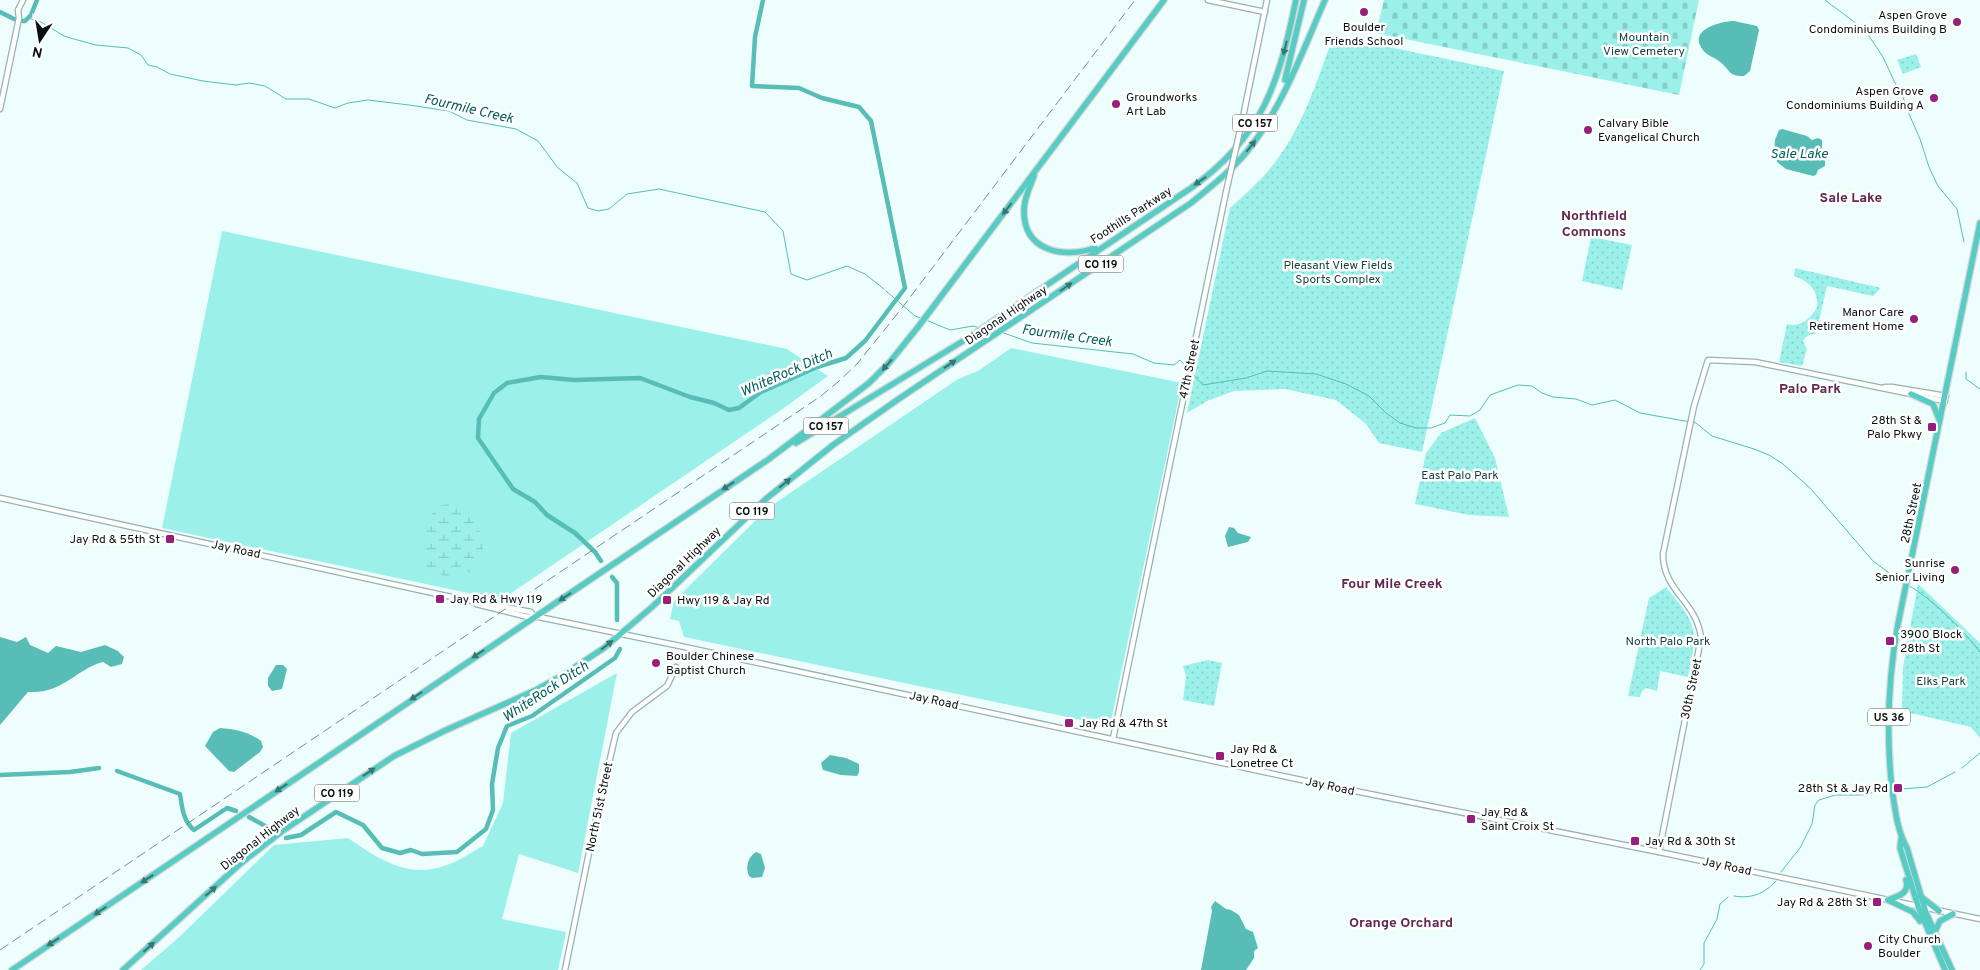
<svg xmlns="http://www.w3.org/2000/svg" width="1980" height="970" font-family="Overpass,sans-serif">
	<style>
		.grass { fill: #9bf1ea }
		.wetland { fill: url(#wetland-marsh) }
		.cemetery { fill: url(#cemetery-stones) }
		.park { fill: url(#park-dots) }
		.water { fill: #57bdb6 }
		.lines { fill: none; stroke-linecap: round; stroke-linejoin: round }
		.stream { stroke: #57bdb6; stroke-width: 1 }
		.canal { stroke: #57bdb6; stroke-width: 4.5 }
		.secondary-casing { stroke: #98b1af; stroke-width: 7 }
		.highway-casing { stroke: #d7d9d9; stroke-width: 8 }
		.secondary { stroke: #fff; stroke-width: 4.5 }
		.highway { stroke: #56ccc4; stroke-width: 5.5 }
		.rail { stroke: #7f8b8a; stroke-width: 1; stroke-dasharray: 10 5; stroke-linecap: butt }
		.secondary-bridge-casing { stroke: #98b1af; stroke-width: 7; stroke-linecap: butt }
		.secondary-bridge { stroke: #fff; stroke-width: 4.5 }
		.oneway { fill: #337873 }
		.poi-dot { fill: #961f7b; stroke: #fff; stroke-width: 2 }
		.labels { text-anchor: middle; stroke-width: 5; stroke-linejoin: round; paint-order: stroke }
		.shield { fill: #fff; stroke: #525858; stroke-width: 1 }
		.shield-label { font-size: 11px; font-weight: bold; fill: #081111 }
		.poi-label { font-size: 12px; fill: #081111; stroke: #fff; text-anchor: start }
		.park-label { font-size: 12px; fill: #154441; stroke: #fff }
		.street-label { font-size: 12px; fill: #081111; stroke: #fff }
		.water-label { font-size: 14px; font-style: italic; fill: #06605c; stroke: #fff }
		.neighbourhood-label { font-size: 14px; font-weight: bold; fill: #612851; stroke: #fff }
	</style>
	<defs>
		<pattern id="wetland-marsh" width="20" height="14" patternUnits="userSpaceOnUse" patternTransform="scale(1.25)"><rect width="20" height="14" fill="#9bf1ea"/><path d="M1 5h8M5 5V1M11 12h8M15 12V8" fill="none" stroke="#84cec8"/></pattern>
		<pattern id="cemetery-stones" width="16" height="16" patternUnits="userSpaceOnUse" patternTransform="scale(1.25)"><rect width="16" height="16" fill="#9bf1ea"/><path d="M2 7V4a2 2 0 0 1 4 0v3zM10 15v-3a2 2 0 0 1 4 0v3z" fill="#84cec8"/></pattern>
		<pattern id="park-dots" width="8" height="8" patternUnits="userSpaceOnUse" patternTransform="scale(1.25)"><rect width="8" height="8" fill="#9bf1ea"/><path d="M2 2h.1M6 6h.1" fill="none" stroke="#84cec8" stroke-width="1.8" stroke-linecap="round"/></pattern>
	</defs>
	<rect width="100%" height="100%" fill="#eefefc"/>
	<g class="grass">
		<polygon points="222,231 787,349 828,376 784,408 501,600 162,528"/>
		<polygon points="1011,348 1182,383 1110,726 684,637 679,621 670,619 674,601 768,508 958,379 978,371"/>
		<path d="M617,673L578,873L519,854L502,919L566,932L558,970H141L176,940L274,845L348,838C376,857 406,878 441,867C456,863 470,853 483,846L503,803L511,733Z"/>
	</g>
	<path class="wetland" d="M450,503C454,505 460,506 464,509C471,512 475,521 478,527C497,568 461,588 426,569C426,552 422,518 438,507C441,505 446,504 450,503Z"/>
	<polygon class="cemetery" points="1384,0 1699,0 1679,95 1376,33"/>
	<g class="park">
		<path d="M1351,39L1504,71L1422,452L1379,443L1366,424L1336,400L1285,389L1234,391L1207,401L1187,413L1230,208C1249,191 1269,173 1283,151C1304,120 1316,84 1329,48Z"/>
		<polygon points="1916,54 1921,67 1903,74 1897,60"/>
		<polygon points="1591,237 1632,245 1622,290 1582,281"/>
		<path d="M1795,268L1881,288L1873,296L1827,286L1816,334C1810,334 1806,335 1803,341L1807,349L1802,366L1779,362L1787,324C1801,328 1811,318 1817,307C1819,290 1808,281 1794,276Z"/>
		<polygon points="1475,418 1495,458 1509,517 1469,515 1415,504 1426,453 1441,433"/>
		<polygon points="1918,584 1980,643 1980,738 1971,727 1902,711 1903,667"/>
		<path d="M1666,587C1698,626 1698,628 1688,677L1660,671L1657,691L1646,688L1642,691L1640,697L1628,696L1649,598Z"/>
		<polygon points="1208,660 1222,663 1214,706 1183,700 1186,676 1183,666"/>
	</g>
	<g class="water">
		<path d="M1734,21L1757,26L1759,30L1750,71L1744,76C1727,76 1731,70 1719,61C1713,57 1704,54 1701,47C1690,29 1722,21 1734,21Z"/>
		<polygon points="1782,129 1807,136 1812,140 1818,138 1822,140 1822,148 1825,151 1825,166 1818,170 1816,175 1813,176 1786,169 1777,162 1776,153 1774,152 1775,140 1779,130"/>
		<polygon points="1229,527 1234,528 1238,533 1251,537 1248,542 1228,547 1225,536"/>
		<path d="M0,637L17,642L26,637L30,645L48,653L56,646L81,652L105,645L118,651L124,657L122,664L111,667L103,662C82,667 66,687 44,691C39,692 33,692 28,692L0,725Z"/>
		<polygon points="276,665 283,665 287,669 282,689 272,691 268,686 268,678"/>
		<path d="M220,728C235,729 249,732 261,741L263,747L260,752L234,772L229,771L205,746L213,732Z"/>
		<polygon points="830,755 846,758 859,764 859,772 857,776 841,775 823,770 821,763"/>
		<path d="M756,852L761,854L765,868L762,877L752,878L749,876C745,867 748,857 756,852Z"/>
		<polygon points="1215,901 1226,909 1231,910 1239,915 1246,929 1253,932 1258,948 1254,951 1254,958 1246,970 1201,970 1212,911 1211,907"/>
	</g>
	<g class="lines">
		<g class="stream">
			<polyline points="1825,0 1865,30 1883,57 1896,85 1902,93 1906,107 1920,139 1929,167 1938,186 1957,209 1964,242"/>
			<polyline points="28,18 41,22 64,36 74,39 96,45 128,48 141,55 148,65 157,67 170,74 203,81 236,85 249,83 265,86 286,99 309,99 335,108 348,103 368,100 409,105 449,111 467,120 516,129 538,141 558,168 577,183 588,208 598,211 609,209 627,194 659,189 765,212 783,231 791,274 807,280 847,266 865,274 884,289"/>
			<polyline points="886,291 915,316 923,319"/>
			<polyline points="926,320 950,330 973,326 980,328"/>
			<polyline points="986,329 995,331"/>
			<polyline points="1001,332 1032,343 1133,354 1154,363 1174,365 1180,360 1188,368"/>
			<polyline points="1190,371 1203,385 1246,378 1267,371 1316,374 1346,384 1369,396 1386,413 1400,423 1416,428 1431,428 1445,423 1450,415 1470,416 1480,410 1490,395 1518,385 1532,386 1542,393 1553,397 1576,399 1592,405 1615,400 1640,413 1696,423 1712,436 1754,449 1769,455 1783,464 1810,488 1873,561 1904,584"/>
			<polyline points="1966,372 1966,379 1980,389"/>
			<path d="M1908,585C1935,601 1961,628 1980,652"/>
			<polyline points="1962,768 1980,753"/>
			<polyline points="1902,789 1927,787 1955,772"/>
			<polyline points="1781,872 1800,848 1812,824 1815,805 1819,800 1835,795 1862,795 1879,791"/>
			<path d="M1734,896C1751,899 1764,894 1776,881"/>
			<polyline points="1700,970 1704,964 1704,943 1717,919 1720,904 1728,897"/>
		</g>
		<g class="canal">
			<polyline points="0,12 14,19"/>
			<polyline points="23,21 25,21 31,15 37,0"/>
			<polyline points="601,561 595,552 575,533 547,515 535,502 513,489 478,438 479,419 494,393 507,383 541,377 574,380 640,378 690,397 714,403 729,410 739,408 761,392 817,367 846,358 865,341 905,288 871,121 859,107 822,98 799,88 752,86 755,37 763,0"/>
			<polyline points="612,577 617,583 617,620"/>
			<path d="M117,771L180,794C182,807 183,821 194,830L227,808L236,811"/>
			<polyline points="0,775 70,772 99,768"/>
			<polyline points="249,817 267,827"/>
			<polyline points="286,838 301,835 336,812 363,825 382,848 400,853 411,850 422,854 457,852 486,829 493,810 492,784 498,748 507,726 532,716 615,658 620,649"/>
		</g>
		<defs>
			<g id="secondary">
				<polyline points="1208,0 1265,12"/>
				<polyline points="0,109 19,18 18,10 23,0"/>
				<polyline points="1243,117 1267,0"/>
				<polyline points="1885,387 1892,387 1946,396"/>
				<polyline points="0,498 442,595 531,612 534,616"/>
				<polyline points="472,601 476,604 528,617 534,616 680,646 1320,784 1659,852 1980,919"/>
				<polyline points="1113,739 1226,192"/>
				<path d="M1659,852L1701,638C1697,601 1663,592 1663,554L1694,406L1708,360L1755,362L1945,401"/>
				<polyline points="565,970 594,828 616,733 632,712 667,686 676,667"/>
			</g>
			<g id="highway">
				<polyline points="1285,80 1304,0"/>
				<path d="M1034,176C1030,187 1024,198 1024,210C1023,251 1063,259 1095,248"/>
				<polyline points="1911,394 1933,404 1939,419"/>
				<path d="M796,443L968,338L1191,188C1263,137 1279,82 1296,0"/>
				<polyline points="1901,839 1900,848 1918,906 1945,970"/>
				<polyline points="1920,896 1939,911"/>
				<path d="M1888,900C1899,896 1910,893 1906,880"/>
				<polyline points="1888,900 1913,912 1920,921"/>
				<polyline points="1934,933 1940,921 1953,914"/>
				<polyline points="12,970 769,459 869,383 889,363 918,327 1164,0"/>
				<path d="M123,970L240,864L281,832L394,756L444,731L536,690L563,675L604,648L652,607L767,498L833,445L900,398L1191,203C1213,185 1235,168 1252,145C1284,103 1304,48 1325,0"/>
				<path d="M1952,970L1926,913L1907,848C1897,830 1895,809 1892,789C1886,734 1888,679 1898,624L1980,223"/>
			</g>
		</defs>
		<use href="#secondary" class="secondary-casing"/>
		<use href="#highway" class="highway-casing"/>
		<use href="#secondary" class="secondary"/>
		<use href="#highway" class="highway"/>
		<polyline class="rail" points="0,950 821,396 838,382 857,364 902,308 1135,0"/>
		<defs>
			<polyline id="secondary-bridge" points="1226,192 1243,117"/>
		</defs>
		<use href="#secondary-bridge" class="secondary-bridge-casing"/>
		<use href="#secondary-bridge" class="secondary-bridge"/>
	</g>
	<defs><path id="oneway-solid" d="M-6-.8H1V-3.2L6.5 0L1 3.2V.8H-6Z" transform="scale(1.25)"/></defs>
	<g class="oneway">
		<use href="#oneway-solid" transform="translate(1285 48) rotate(104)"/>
		<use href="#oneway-solid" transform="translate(1251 146) rotate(-52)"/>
		<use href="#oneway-solid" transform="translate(1200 181) rotate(145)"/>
		<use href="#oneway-solid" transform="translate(1007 209) rotate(127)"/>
		<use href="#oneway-solid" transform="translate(1066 287) rotate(-35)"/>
		<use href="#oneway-solid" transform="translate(950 364) rotate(-34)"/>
		<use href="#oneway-solid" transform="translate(887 365) rotate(131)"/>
		<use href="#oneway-solid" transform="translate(785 483) rotate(-39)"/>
		<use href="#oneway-solid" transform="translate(728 486) rotate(146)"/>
		<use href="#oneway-solid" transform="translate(565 597) rotate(146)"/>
		<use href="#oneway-solid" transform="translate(607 645) rotate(-38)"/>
		<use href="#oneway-solid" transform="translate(478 654) rotate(146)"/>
		<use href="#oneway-solid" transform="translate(416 696) rotate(146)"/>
		<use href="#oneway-solid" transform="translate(369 772) rotate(-33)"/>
		<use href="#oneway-solid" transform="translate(281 788) rotate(146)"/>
		<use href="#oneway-solid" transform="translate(147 879) rotate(146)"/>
		<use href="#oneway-solid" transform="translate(211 891) rotate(-42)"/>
		<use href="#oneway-solid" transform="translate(100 911) rotate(146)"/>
		<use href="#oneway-solid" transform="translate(53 942) rotate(146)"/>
		<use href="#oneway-solid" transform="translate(149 947) rotate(-42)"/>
	</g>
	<g class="poi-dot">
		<circle cx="1364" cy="12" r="5"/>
		<circle cx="1957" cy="22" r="5"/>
		<circle cx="1934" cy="98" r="5"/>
		<circle cx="1116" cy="104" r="5"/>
		<circle cx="1588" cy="130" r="5"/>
		<circle cx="1914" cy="319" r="5"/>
		<rect x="1927" y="422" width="10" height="10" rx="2.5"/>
		<rect x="165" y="534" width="10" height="10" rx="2.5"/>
		<circle cx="1955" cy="570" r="5"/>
		<rect x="435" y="594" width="10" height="10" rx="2.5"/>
		<rect x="662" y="595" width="10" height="10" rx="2.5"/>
		<rect x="1885" y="636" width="10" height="10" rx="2.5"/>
		<circle cx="656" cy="663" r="5"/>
		<rect x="1064" y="718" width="10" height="10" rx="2.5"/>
		<rect x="1215" y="751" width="10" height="10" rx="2.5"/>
		<rect x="1893" y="783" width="10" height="10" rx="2.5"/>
		<rect x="1466" y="814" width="10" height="10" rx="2.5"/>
		<rect x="1630" y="836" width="10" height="10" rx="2.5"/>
		<rect x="1872" y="897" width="10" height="10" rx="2.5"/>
		<circle cx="1868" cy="946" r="5"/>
	</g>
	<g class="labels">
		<g class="shield">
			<rect x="1232.5" y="114.5" width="45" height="17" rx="4"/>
			<rect x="1078.5" y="255.5" width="45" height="17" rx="4"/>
			<rect x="803.5" y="417.5" width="45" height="17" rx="4"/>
			<rect x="729.5" y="502.5" width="45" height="17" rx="4"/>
			<rect x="1868" y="708.5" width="42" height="17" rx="4"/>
			<rect x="314.5" y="784.5" width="45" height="17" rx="4"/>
		</g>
		<g class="shield-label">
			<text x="1255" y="127">CO 157</text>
			<text x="1101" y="268">CO 119</text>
			<text x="826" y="430">CO 157</text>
			<text x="752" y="515">CO 119</text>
			<text x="1889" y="721">US 36</text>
			<text x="337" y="797">CO 119</text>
		</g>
		<g class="poi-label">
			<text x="1947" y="19" text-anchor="end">Aspen Grove<tspan x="1947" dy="14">Condominiums Building B</tspan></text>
			<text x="1364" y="31" text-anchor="middle">Boulder<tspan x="1364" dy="14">Friends School</tspan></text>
			<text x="1924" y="95" text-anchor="end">Aspen Grove<tspan x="1924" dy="14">Condominiums Building A</tspan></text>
			<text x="1126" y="101">Groundworks<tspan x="1126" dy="14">Art Lab</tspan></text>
			<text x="1598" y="127">Calvary Bible<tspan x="1598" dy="14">Evangelical Church</tspan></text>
			<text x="1904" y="316" text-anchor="end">Manor Care<tspan x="1904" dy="14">Retirement Home</tspan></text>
			<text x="1922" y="424" text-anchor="end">28th St &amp;<tspan x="1922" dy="14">Palo Pkwy</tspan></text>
			<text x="160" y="543" text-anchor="end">Jay Rd &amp; 55th St</text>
			<text x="1945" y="567" text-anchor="end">Sunrise<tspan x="1945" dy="14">Senior Living</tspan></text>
			<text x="450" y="603">Jay Rd &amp; Hwy 119</text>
			<text x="677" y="604">Hwy 119 &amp; Jay Rd</text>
			<text x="1900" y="638">3900 Block<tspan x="1900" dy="14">28th St</tspan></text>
			<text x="666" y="660">Boulder Chinese<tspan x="666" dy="14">Baptist Church</tspan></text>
			<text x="1079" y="727">Jay Rd &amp; 47th St</text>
			<text x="1230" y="753">Jay Rd &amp;<tspan x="1230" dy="14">Lonetree Ct</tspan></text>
			<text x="1888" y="792" text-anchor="end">28th St &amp; Jay Rd</text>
			<text x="1481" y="816">Jay Rd &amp;<tspan x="1481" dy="14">Saint Croix St</tspan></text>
			<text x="1645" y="845">Jay Rd &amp; 30th St</text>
			<text x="1867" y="906" text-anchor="end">Jay Rd &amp; 28th St</text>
			<text x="1878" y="943">City Church<tspan x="1878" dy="14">Boulder</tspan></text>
		</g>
		<g class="park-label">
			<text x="1644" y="41">Mountain<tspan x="1644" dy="14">View Cemetery</tspan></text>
			<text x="1338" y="269">Pleasant View Fields<tspan x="1338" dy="14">Sports Complex</tspan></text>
			<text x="1460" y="479">East Palo Park</text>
			<text x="1668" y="645">North Palo Park</text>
			<text x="1941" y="685">Elks Park</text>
		</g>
		<g class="street-label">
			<text transform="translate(1131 215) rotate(-33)" y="4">Foothills Parkway</text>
			<text transform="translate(1006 315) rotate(-34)" y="4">Diagonal Highway</text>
			<text transform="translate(1189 369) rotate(-78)" y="4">47th Street</text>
			<text transform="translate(1911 513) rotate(-78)" y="4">28th Street</text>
			<text transform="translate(236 549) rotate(12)" y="4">Jay Road</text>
			<text transform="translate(684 562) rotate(-44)" y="4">Diagonal Highway</text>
			<text transform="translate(1691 689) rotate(-78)" y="4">30th Street</text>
			<text transform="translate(934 700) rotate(12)" y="4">Jay Road</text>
			<text transform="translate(1330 786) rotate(12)" y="4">Jay Road</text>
			<text transform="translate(599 807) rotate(-78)" y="4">North 51st Street</text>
			<text transform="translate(260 838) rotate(-38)" y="4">Diagonal Highway</text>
			<text transform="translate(1727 866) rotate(12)" y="4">Jay Road</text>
		</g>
		<g class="water-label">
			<text transform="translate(469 108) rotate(13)" y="5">Fourmile Creek</text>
			<text x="1799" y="158">Sale Lake</text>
			<text transform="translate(1067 335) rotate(8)" y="5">Fourmile Creek</text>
			<text transform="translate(786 372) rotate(-24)" y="5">WhiteRock Ditch</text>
			<text transform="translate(545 691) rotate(-33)" y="5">WhiteRock Ditch</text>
		</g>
		<g class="neighbourhood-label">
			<text x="1851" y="202">Sale Lake</text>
			<text x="1594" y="220">Northfield<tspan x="1594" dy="16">Commons</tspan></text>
			<text x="1810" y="393">Palo Park</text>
			<text x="1392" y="588">Four Mile Creek</text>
			<text x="1401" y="927">Orange Orchard</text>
		</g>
	</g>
	<g transform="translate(40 40) rotate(192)" stroke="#ffffff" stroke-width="4" paint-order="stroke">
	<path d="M0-4L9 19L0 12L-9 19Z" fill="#081111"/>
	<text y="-8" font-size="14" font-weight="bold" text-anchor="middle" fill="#081111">N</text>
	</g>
</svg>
